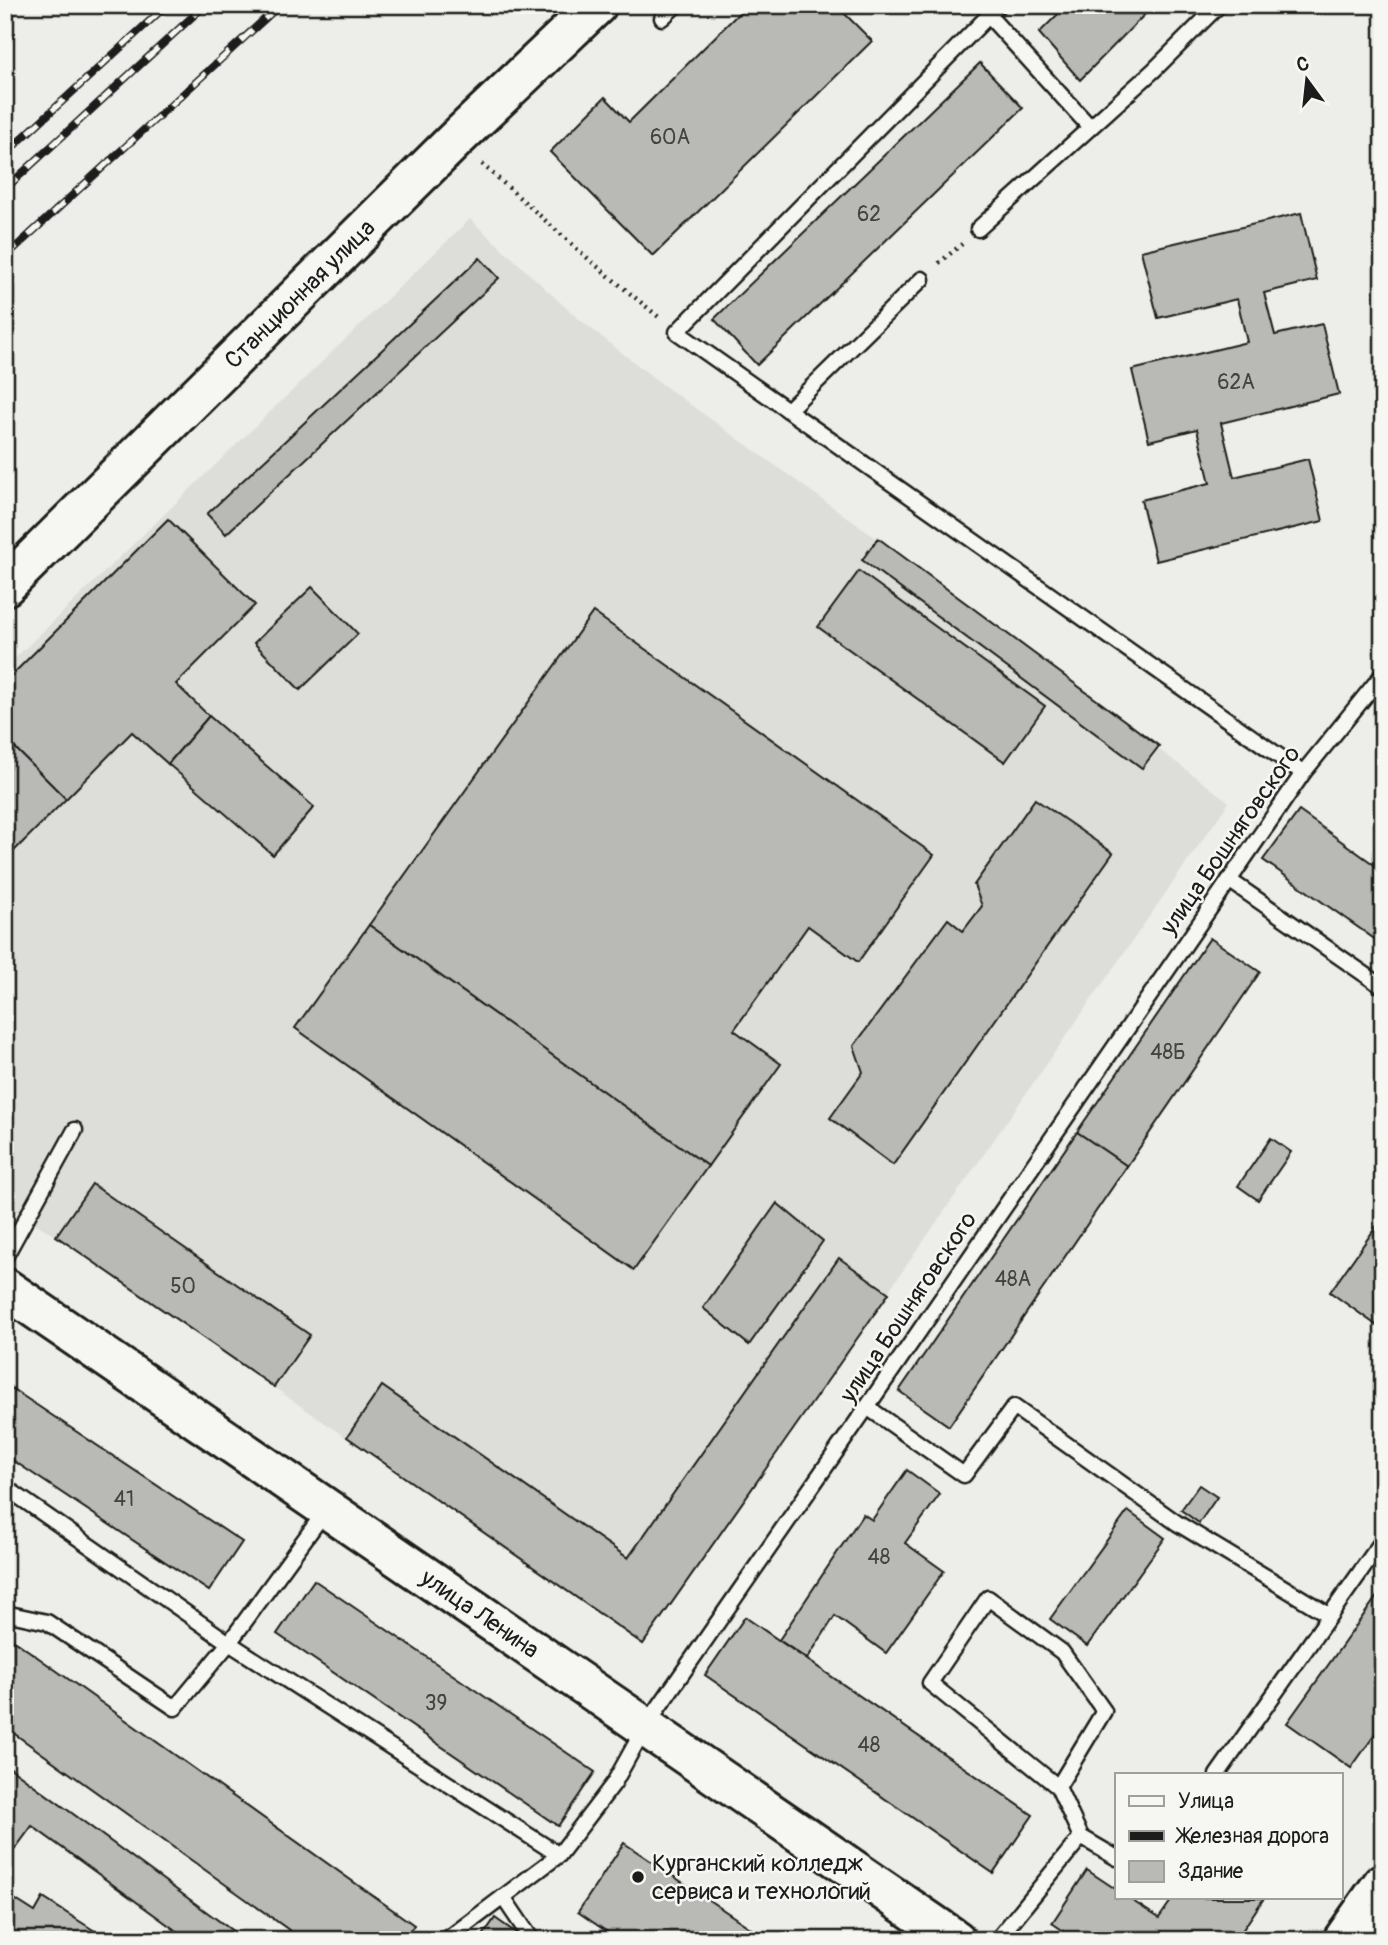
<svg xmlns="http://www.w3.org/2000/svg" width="1388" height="1945" font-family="Pangolin,sans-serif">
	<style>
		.built { fill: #ddddda }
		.building { fill: #b9b9b6; stroke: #1c1c1c; stroke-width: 2 }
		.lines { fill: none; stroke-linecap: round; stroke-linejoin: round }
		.service-casing { stroke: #1c1c1c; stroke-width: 19 }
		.secondary-casing { stroke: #1c1c1c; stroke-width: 44 }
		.primary-casing { stroke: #1c1c1c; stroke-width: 44 }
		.path { stroke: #1c1c1c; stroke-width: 4.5; stroke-dasharray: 2 5; stroke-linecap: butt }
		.service { stroke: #f6f6f2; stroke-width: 14 }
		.secondary { stroke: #f6f6f2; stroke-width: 38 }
		.primary { stroke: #f6f6f2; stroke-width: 38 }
		.rail-casing { stroke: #1c1c1c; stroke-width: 8 }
		.rail { stroke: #f6f6f2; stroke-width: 5; stroke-dasharray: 16; stroke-linecap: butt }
		.poi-dot { fill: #1c1c1c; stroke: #f6f6f2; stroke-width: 2.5 }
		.labels { text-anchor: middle; stroke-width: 5; stroke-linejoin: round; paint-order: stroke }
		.number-label { font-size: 21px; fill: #434342 }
		.street-label { font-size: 24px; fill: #1c1c1c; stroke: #f6f6f2 }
		.poi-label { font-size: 24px; fill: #1c1c1c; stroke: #f6f6f2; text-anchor: start }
	</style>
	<rect width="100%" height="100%" fill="#edede9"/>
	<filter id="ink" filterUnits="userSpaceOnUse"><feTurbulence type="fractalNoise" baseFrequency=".0143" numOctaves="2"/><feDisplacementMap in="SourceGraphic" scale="14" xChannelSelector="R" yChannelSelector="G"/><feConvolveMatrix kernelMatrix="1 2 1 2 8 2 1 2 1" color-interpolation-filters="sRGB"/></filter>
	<g filter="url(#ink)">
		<polygon class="built" points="470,219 574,315 659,382 887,546 1229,802 643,1644 56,1236 5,1205 5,668"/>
		<g class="building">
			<polygon points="747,5 836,5 872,41 653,256 550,152 605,97 629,122"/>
			<polygon points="1067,5 1154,5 1080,80 1039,33"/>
			<polygon points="980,63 1023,108 757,365 714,319"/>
			<polygon points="1301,213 1317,280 1264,293 1275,335 1322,324 1339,394 1221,423 1234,477 1308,459 1323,521 1156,561 1141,500 1210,483 1197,429 1149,441 1132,370 1247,342 1237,299 1158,318 1141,251"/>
			<polygon points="480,258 499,278 226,534 207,514"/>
			<polygon points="168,519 255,605 176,684 209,716 168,764 132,732 66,799 5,738 5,682"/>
			<polygon points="878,538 1159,746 1142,768 862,560"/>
			<polygon points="859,571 1045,706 1005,762 818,627"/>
			<polygon points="312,587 358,634 300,690 254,643"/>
			<polygon points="593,612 934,855 858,962 808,926 734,1030 781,1064 708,1166 369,925"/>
			<polygon points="209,716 314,807 273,855 168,764"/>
			<polygon points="5,738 66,799 5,860"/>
			<polygon points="1035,799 1113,853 893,1165 830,1118 863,1072 854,1046 948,919 963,931 982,906 974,885"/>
			<polygon points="1299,811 1383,871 1383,945 1263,860"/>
			<polygon points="369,925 708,1166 634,1270 295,1028"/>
			<polygon points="1210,938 1260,972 1127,1166 1077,1132"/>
			<polygon points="1077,1132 1127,1166 949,1426 899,1391"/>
			<polygon points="1271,1138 1291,1152 1258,1200 1238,1186"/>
			<polygon points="92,1184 310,1335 274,1387 56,1236"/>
			<polygon points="777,1203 823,1241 749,1345 703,1308"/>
			<polygon points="1383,1217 1383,1330 1330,1292"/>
			<polygon points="839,1258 889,1293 643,1644 347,1437 382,1386 628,1558"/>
			<polygon points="5,1384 242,1542 209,1591 5,1455"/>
			<polygon points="907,1470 940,1494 905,1543 944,1571 886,1653 835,1616 807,1659 779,1640 863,1514 872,1520"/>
			<polygon points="1199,1485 1217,1497 1199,1523 1181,1510"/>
			<polygon points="1128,1511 1165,1538 1087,1646 1050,1619"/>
			<polygon points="314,1580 595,1772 558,1826 277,1634"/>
			<polygon points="1383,1588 1383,1723 1351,1768 1287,1723"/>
			<polygon points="745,1617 1033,1815 993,1873 705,1675"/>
			<polygon points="5,1634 414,1925 404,1940 303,1940 5,1727"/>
			<polygon points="5,1764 245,1940 189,1940 32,1826 7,1860 5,1858"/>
			<polygon points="624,1843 768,1940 619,1940 578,1912"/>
			<polygon points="1087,1870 1117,1890 1117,1898 1128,1898 1159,1918 1173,1898 1264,1898 1236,1940 1077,1940 1052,1923"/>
			<polygon points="5,1893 35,1912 43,1898 98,1933 94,1940 20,1940 5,1931"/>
			<polygon points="495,1918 526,1940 480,1940"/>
		</g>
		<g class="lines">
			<defs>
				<g id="service">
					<polyline points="999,5 677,332 1303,773"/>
					<polyline points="989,16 1090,127"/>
					<polyline points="662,18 676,5"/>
					<polyline points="978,229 1154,70 1219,5"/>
					<polyline points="788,410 922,279"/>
					<polyline points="1229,880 1383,987"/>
					<polyline points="5,1257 75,1130"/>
					<polyline points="867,1407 964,1475 1014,1407 1177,1523 1329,1615"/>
					<polyline points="5,1487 229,1643 326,1510"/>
					<polyline points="5,1613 47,1622 175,1708 229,1643 559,1855"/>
					<polyline points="1217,1775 1383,1540"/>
					<polyline points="1058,1787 1104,1711 1062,1652 988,1598 930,1683 1058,1787 1081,1837"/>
					<polyline points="503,1897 532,1940"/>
					<polyline points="446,1940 559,1855 614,1783 645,1727 867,1407 1303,773 1383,674"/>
					<polyline points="997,1940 1081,1837 1117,1858"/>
				</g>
				<g id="secondary">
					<path id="s1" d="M5,586L455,140L597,5"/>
					<path id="s2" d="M5,1288L956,1940"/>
				</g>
				<polyline id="primary" points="1343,1940 1383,1883"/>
			</defs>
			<use href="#service" class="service-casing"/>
			<use href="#secondary" class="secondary-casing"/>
			<use href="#primary" class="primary-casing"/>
			<g class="path">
				<polyline points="482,164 593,263 660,318"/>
				<polyline points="939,263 962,244"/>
			</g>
			<use href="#service" class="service"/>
			<use href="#secondary" class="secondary"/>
			<use href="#primary" class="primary"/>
			<defs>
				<g id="rail">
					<polyline points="5,154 167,5"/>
					<polyline points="5,189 205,5"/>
					<polyline points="5,257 280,5"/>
				</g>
			</defs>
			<use href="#rail" class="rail-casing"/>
			<use href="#rail" class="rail"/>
		</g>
	</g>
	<circle class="poi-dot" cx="638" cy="1877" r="7"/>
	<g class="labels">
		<g class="number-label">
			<text x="670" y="144">60А</text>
			<text x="869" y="221">62</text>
			<text x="1236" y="389">62А</text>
			<text x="1168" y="1059">48Б</text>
			<text x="1013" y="1286">48А</text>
			<text x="183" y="1293">50</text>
			<text x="124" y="1506">41</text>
			<text x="879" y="1564">48</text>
			<text x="436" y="1710">39</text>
			<text x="869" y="1752">48</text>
		</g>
		<g class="street-label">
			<text dy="8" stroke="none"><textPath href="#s1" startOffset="415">Станционная улица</textPath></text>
			<text transform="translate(1230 840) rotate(-55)" y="8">улица Бошняговского</text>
			<text transform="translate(908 1307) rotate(-56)" y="8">улица Бошняговского</text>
			<text dy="8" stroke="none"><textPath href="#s2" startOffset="576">улица Ленина</textPath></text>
		</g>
		<g class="poi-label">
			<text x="652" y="1871">Курганский колледж<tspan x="652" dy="28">сервиса и технологий</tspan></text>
		</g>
	</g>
	<rect width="1388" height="1945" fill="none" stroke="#f6f6f2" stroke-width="28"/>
	<rect x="14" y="14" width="1360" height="1917" fill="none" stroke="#1c1c1c" stroke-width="2.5" filter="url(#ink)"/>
	<rect x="1115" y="1773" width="228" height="126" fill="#f6f6f2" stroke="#9f9f9c" stroke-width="2"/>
	<rect x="1129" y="1796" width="35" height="10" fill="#f6f6f2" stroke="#9f9f9c" stroke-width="2"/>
	<text x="1178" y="1808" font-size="21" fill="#1c1c1c">Улица</text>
	<rect x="1129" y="1831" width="35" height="10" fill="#1c1c1c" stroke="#9f9f9c" stroke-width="2"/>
	<text x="1178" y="1843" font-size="21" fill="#1c1c1c">Железная дорога</text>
	<rect x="1129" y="1861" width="35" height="21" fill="#b9b9b6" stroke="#9f9f9c" stroke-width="2"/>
	<text x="1178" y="1878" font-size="21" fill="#1c1c1c">Здание</text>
	<g transform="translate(1307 80) rotate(345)" stroke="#f6f6f2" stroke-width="5" paint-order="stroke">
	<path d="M0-5L12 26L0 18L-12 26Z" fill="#1c1c1c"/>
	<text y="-10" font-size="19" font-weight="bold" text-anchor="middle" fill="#1c1c1c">С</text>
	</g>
</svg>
